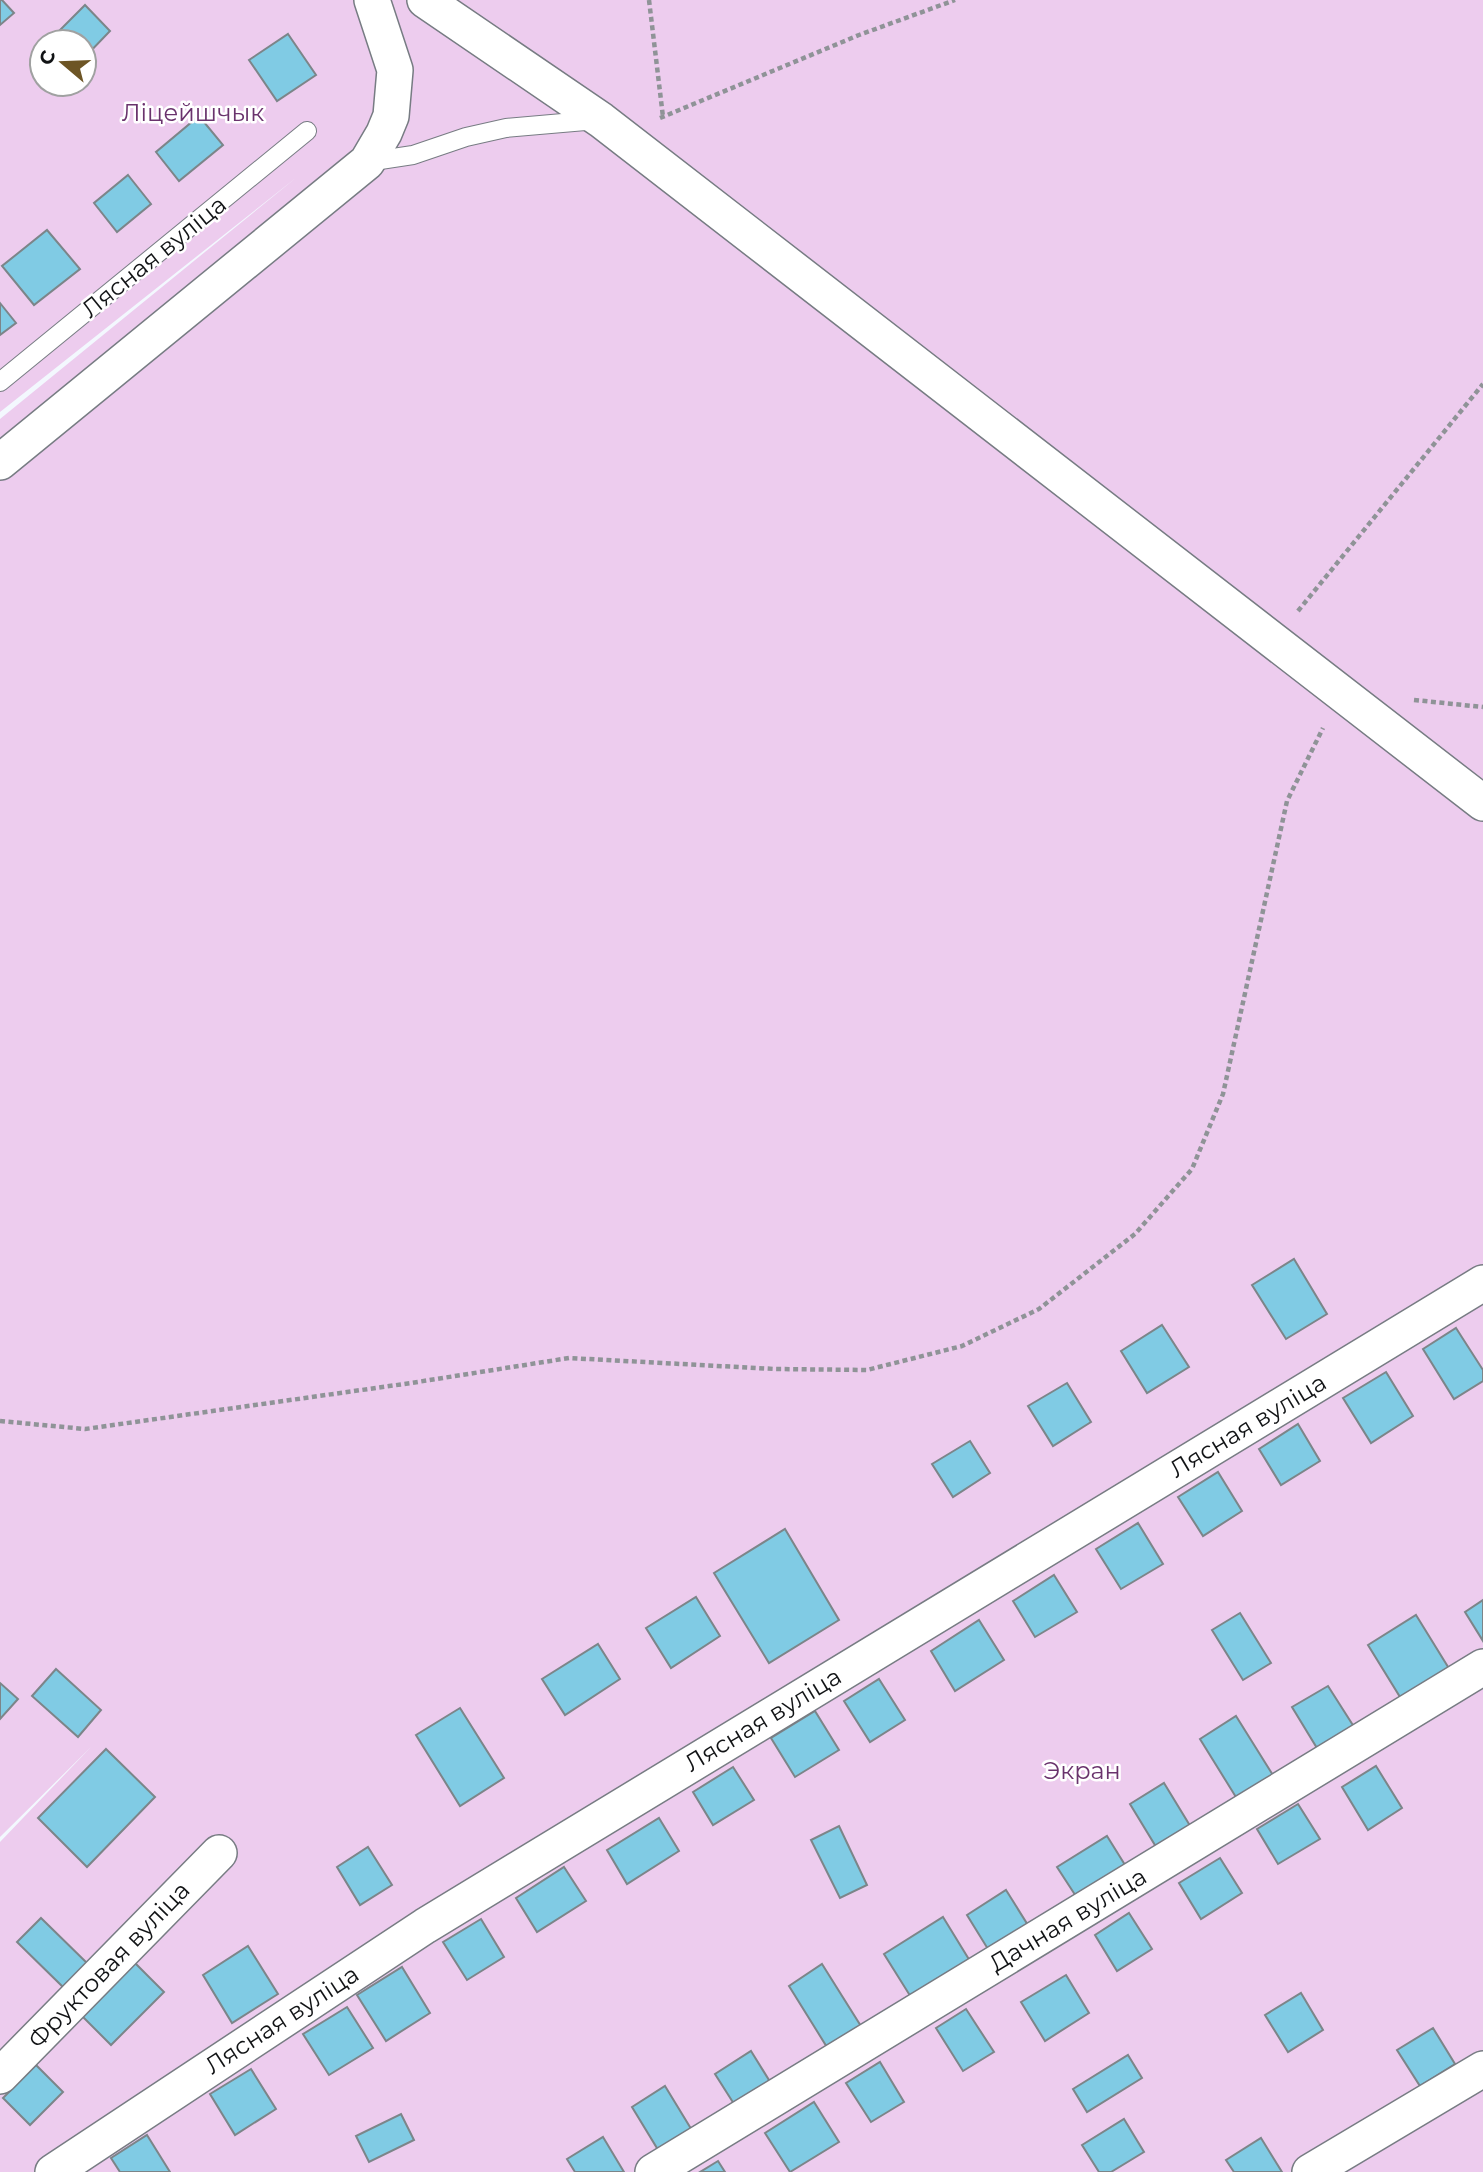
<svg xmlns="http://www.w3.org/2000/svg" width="1483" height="2172" font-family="Montserrat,sans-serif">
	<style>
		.green { fill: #edccee; fill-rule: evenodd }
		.building { fill: #80cbe4; stroke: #7c8589; stroke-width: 2 }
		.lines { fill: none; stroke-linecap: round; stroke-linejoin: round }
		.service-casing { stroke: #777c83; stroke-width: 20 }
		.minor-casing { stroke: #777c83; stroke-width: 38 }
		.path { stroke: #8f9397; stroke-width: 4.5; stroke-dasharray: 5 3.5; stroke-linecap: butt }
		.service { stroke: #fff; stroke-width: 18 }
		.minor { stroke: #fff; stroke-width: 35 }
		.labels { text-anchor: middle; stroke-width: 5; stroke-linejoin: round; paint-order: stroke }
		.park-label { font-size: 24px; fill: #6a336d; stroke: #fff }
		.street-label { font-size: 24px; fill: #111315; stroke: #fff }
	</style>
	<rect width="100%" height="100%" fill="#f3f8fe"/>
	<path class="green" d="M0,0H1483V2172H0V1842L91,1747L0,1837V419L297,177L0,412ZM42,42H84V84H42Z"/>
	<g class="building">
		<polygon points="0,0 2,0 14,13 0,25"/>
		<polygon points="85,5 110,31 84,58 84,42 65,42 57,33"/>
		<polygon points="288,34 316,75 277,101 249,60"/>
		<polygon points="199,116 223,145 179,181 156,152"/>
		<polygon points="128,175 151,204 117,232 94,203"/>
		<polygon points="47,230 80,269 34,305 2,266"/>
		<polygon points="0,303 16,323 0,335"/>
		<polygon points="1294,1259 1327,1314 1286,1339 1252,1285"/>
		<polygon points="1162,1325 1189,1367 1147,1393 1121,1351"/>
		<polygon points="1456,1328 1483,1370 1483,1381 1454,1399 1423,1349"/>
		<polygon points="1386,1372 1413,1416 1371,1443 1343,1398"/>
		<polygon points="1067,1383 1091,1422 1053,1446 1028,1406"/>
		<polygon points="1298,1424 1320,1461 1281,1485 1259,1449"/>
		<polygon points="970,1441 990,1473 953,1497 932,1464"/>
		<polygon points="1218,1472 1242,1511 1203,1536 1178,1497"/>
		<polygon points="1138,1523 1163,1564 1121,1589 1096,1549"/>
		<polygon points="785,1529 839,1620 769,1663 714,1573"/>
		<polygon points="1054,1575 1077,1612 1035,1637 1013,1601"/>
		<polygon points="696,1597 720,1636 671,1668 646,1628"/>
		<polygon points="1483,1600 1483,1641 1465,1612"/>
		<polygon points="1240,1613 1271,1663 1243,1680 1212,1630"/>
		<polygon points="1416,1615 1453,1675 1405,1705 1368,1645"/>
		<polygon points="979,1620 1004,1660 955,1691 931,1651"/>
		<polygon points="598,1644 620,1679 565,1715 542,1679"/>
		<polygon points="56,1669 101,1710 78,1737 32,1696"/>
		<polygon points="879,1679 905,1720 870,1742 844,1701"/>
		<polygon points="0,1683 18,1699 0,1719"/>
		<polygon points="1328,1686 1356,1730 1320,1753 1292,1707"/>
		<polygon points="460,1708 504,1778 460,1806 416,1735"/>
		<polygon points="815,1711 839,1750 795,1777 771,1738"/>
		<polygon points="1236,1716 1276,1780 1239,1802 1200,1739"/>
		<polygon points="106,1749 155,1797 87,1867 38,1818"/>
		<polygon points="1376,1766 1402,1808 1368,1830 1342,1787"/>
		<polygon points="733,1767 754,1800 713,1825 693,1792"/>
		<polygon points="1164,1783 1192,1829 1158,1850 1130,1804"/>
		<polygon points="1298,1804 1320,1839 1278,1864 1257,1829"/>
		<polygon points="659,1818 679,1851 627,1884 607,1850"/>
		<polygon points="839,1826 867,1885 840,1898 811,1840"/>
		<polygon points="1107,1836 1130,1873 1081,1904 1057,1867"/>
		<polygon points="368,1847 392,1885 360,1905 337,1867"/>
		<polygon points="1220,1858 1242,1893 1201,1919 1179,1883"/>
		<polygon points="564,1867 586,1901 537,1932 516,1898"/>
		<polygon points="1006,1890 1031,1930 991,1954 967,1915"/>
		<polygon points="1129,1913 1152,1949 1117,1971 1095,1935"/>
		<polygon points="943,1917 973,1966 914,2002 884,1954"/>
		<polygon points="41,1918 88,1964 64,1988 17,1942"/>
		<polygon points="481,1919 504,1957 467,1980 443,1942"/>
		<polygon points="248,1946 278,1994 232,2023 203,1975"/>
		<polygon points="130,1958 164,1992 111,2045 77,2011"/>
		<polygon points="822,1964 864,2031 830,2052 789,1986"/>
		<polygon points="402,1967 430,2013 386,2041 357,1995"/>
		<polygon points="1066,1975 1089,2013 1045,2041 1021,2002"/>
		<polygon points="1301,1993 1323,2030 1288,2052 1265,2015"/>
		<polygon points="347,2007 373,2048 329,2075 303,2034"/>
		<polygon points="966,2009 994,2052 963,2071 936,2028"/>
		<polygon points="1433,2028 1455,2064 1420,2086 1397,2050"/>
		<polygon points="751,2051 777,2093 741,2115 715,2074"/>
		<polygon points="1128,2055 1142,2078 1087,2112 1073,2089"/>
		<polygon points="880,2062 904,2102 871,2122 846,2083"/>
		<polygon points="36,2065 63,2092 30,2125 3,2098"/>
		<polygon points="251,2069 276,2109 235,2135 210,2094"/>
		<polygon points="665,2086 693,2132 660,2153 632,2107"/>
		<polygon points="814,2102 839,2142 790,2172 765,2133"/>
		<polygon points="401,2114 414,2140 369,2162 356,2136"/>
		<polygon points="1124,2119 1144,2152 1111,2172 1099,2172 1082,2145"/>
		<polygon points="147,2135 170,2172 120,2172 111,2158"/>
		<polygon points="603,2137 624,2172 575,2172 567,2159"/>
		<polygon points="1261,2138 1282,2172 1234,2172 1226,2160"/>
		<polygon points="718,2161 725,2172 700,2172"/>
	</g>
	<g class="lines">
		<defs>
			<g id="service">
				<polyline points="367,162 413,155 466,137 506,128 597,120"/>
				<polyline points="0,382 307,131"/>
			</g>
			<g id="minor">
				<polyline points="425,0 601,120 1483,803"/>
				<polyline points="0,462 367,162 384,133 391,116 395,70 372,0"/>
				<polyline points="0,2076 219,1853"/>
				<polyline points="53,2172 425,1926 1483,1283"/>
				<polyline points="653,2172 1483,1667"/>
				<polyline points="1310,2172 1483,2069"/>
			</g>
		</defs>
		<use href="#service" class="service-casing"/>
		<use href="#minor" class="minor-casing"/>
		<g class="path">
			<polyline points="649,0 663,117"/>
			<polyline points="660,118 859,35 955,0"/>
			<polyline points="1298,611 1483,384"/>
			<polyline points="1414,700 1483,707"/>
			<polyline points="0,1421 85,1429 411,1383 569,1358 775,1369 867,1370 962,1346 1039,1309 1135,1234 1192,1169 1223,1094 1287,801 1323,728"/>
		</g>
		<use href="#service" class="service"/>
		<use href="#minor" class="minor"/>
	</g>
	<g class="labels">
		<g class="park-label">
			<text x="193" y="121">Ліцейшчык</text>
			<text x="1082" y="1779">Экран</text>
		</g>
		<g class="street-label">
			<text transform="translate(154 257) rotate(-39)" y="8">Лясная вуліца</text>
			<text transform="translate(1248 1426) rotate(-31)" y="8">Лясная вуліца</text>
			<text transform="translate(763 1720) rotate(-31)" y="8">Лясная вуліца</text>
			<text transform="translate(1068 1920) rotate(-31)" y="8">Дачная вуліца</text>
			<text transform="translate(109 1965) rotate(-46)" y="8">Фруктовая вуліца</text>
			<text transform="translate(282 2020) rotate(-33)" y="8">Лясная вуліца</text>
		</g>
	</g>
	<g transform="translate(63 63) rotate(289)"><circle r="33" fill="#ffffff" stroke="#a0a1a1" stroke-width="2"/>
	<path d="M0-5L12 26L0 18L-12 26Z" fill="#6d5525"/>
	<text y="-10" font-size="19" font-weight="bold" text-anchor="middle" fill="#111315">С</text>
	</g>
</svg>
